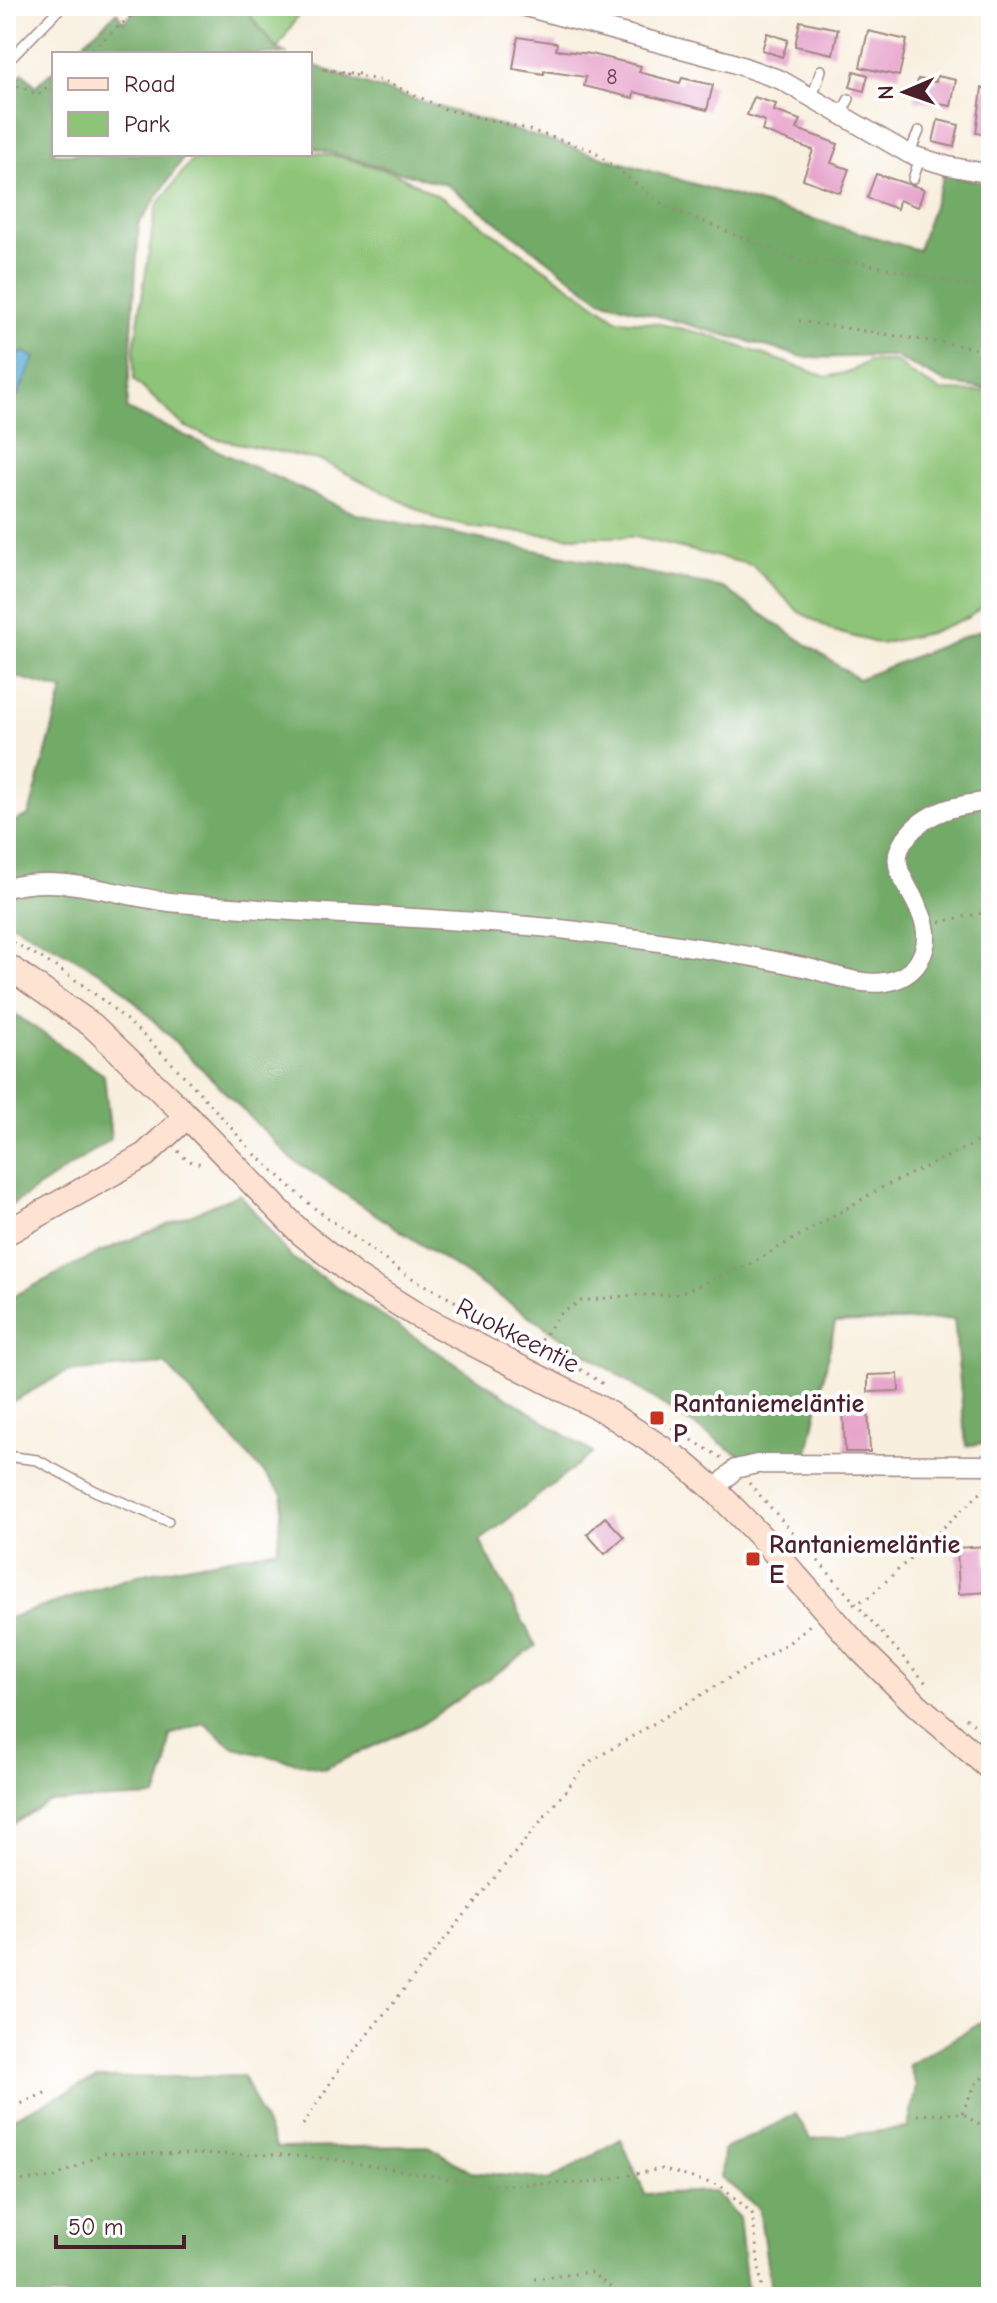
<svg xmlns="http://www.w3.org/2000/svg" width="997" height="2303" font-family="'Comic Neue',sans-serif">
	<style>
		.green { fill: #8dc477; stroke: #6c7251; stroke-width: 2 }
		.forest { fill: #72aa68; stroke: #5e644a; stroke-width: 2 }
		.water { fill: #5cafd7; stroke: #536781; stroke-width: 2 }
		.building { fill: #e7a5cc }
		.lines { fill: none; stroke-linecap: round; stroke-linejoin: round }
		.lane-casing { stroke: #a18784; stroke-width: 12 }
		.street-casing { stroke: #a18784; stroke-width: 21 }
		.secondary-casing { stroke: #a18784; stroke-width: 27 }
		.path { stroke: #a18784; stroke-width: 3; stroke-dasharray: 2 6; stroke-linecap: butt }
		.lane { stroke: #fff; stroke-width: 9 }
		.street { stroke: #fff; stroke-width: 18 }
		.secondary { stroke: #fee3d2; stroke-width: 24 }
		.poi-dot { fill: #c8321e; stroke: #fff; stroke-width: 3 }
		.labels { text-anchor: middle; stroke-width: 8; stroke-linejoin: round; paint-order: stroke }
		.number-label { font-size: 22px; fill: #714053 }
		.street-label { font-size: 26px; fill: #4a1f2b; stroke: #fff }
		.poi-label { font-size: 26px; font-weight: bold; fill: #4a1f2b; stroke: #fff; text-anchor: start }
	</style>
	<rect width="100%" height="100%" fill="#fff"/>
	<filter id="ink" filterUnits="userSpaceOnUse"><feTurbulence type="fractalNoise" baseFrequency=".0125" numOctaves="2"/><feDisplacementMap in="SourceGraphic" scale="16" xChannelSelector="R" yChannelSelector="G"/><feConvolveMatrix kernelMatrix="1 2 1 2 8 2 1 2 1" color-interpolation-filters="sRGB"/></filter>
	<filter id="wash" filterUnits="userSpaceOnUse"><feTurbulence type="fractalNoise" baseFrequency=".006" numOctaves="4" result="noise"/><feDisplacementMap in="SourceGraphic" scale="32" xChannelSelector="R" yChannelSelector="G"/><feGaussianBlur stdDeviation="1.8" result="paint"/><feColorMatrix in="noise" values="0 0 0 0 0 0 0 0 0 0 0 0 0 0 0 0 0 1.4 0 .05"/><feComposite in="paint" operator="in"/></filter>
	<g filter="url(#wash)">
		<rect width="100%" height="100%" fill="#f8efde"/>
		<g class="green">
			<polygon points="242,6 304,6 277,49"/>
			<polygon points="310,152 341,157 395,173 448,201 618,320 656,323 705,334 827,377 852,371 868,361 896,361 911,374 941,391 991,392 991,600 969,617 929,633 880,644 833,631 798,611 752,565 635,537 573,537 475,528 439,520 322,461 209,437 184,426 134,380 134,349 156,207 190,162 213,154"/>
		</g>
		<g class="forest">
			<polygon points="141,6 242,6 277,49 288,54 71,54 117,12 123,22"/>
			<polygon points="310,64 374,87 616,161 918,250 944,174 991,184 991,390 946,383 894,356 807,358 601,300 447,185 310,147"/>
			<polygon points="54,70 54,154 186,154 139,224 127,409 356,514 723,588 858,679 991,626 991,1442 966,1446 954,1319 835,1323 807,1457 748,1461 292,1159 113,980 6,920 6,825 29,815 63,690 6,674 6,420 24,352 6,361 6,90 23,73 36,86"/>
			<polygon points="6,1008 104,1075 111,1139 6,1209"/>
			<polygon points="240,1194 291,1257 593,1453 480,1541 536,1646 424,1723 324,1769 234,1748 204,1723 170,1735 167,1765 156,1797 48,1802 6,1829 6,1619 138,1575 277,1549 283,1494 165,1364 66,1372 6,1405 6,1300 98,1253"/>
			<polygon points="991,2017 991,2297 772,2297 759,2209 721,2177 723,2150 796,2114 810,2139 908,2128 916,2086 909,2065"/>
			<polygon points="243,2076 276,2148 429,2146 471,2172 550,2180 621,2139 645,2194 714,2191 739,2218 748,2297 6,2297 6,2121 97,2078"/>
		</g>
		<polygon class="water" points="24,352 35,358 6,420 6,367 15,357"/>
		<g id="blocks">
			<g class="building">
				<polygon points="800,21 838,29 833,54 795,46"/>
				<polygon points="868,31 907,40 899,76 860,67"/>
				<polygon points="767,33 788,40 782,57 762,50"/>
				<polygon points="518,37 557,43 556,50 591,54 641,66 639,72 680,83 682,78 713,85 707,110 634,92 633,98 584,86 586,77 544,71 544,74 513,69"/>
				<polygon points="854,71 868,75 864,91 850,87"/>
				<polygon points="937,76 956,80 951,106 914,100 918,79 936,82"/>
				<polygon points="982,88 991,89 991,135 976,133"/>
				<polygon points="754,97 776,104 774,111 801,120 797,129 838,144 831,163 849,169 840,193 803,179 813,150 762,131 765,121 747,115"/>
				<polygon points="938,120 959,125 954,147 933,142"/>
				<polygon points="876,174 924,189 918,207 899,200 897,209 867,198"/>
				<polygon points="898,1374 899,1391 868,1392 868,1375"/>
				<polygon points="868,1408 870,1452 845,1452 843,1409"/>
				<polygon points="605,1517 624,1537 605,1554 587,1534"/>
				<polygon points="986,1546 988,1592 959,1594 957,1548"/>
			</g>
		</g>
	</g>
	<g filter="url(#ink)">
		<use href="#blocks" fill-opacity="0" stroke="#a18784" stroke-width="2"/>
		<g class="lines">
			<defs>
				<g id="lane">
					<polyline points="6,63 62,6"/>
					<polyline points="812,98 821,70"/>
					<polyline points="840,115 849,99"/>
					<polyline points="909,154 919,131"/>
					<polyline points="913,179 920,158"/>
					<polyline points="6,1456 37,1460 95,1491 168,1521"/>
				</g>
				<g id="street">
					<polyline points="522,6 730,62 781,80 909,154 948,166 991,174"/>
					<path d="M6,888C65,872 120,898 179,903C295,913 411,916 528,926C590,931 652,941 713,950C745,955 777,961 808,968C832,974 859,986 885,982C899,980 912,973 919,961C939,927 912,901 900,872C895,859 898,848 906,838C926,810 959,805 991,801"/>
					<polyline points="715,1490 735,1469 757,1464 991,1465"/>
				</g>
				<g id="secondary">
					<polyline points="6,965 92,1025 187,1116 301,1233 356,1277 415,1314 605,1411 680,1460 715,1490 761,1537 861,1650 917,1705 991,1769"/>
					<polyline points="6,1233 145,1155 187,1116"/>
				</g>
			</defs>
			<use href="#lane" class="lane-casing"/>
			<use href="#street" class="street-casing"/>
			<use href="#secondary" class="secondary-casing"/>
			<g class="path">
				<polyline points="86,54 143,6"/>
				<polyline points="359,74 321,69 384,81 445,109 523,128 592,150 665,206 805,263 856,262 975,287 991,294"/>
				<polyline points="6,98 19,86 38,95 54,81"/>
				<polyline points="799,321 969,347 991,353"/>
				<polyline points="940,922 983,913 991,916"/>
				<polyline points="891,924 905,924"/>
				<path d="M6,939C111,991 174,1063 250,1149"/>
				<polyline points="178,1151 188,1161 203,1164"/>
				<polyline points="255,1154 313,1207 403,1273 590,1375 607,1387"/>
				<polyline points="537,1347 559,1315 581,1301 633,1295 675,1295 750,1264 885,1186 972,1145 991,1132"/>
				<polyline points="651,1415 723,1459"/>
				<polyline points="749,1483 927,1684"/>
				<polyline points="853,1604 868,1598 991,1483"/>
				<polyline points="966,1718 991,1738"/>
				<polyline points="6,2107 16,2106 47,2092"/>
				<polyline points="962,2113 977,2081 991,2073"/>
				<polyline points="917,2115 962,2113 991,2133"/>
				<polyline points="303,2125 340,2068 588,1763 791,1641 811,1624"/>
				<polyline points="6,2182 53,2178 104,2153 281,2155 331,2159 486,2185 589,2183 661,2169 721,2186 752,2213 763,2297"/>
				<polyline points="534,2279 590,2272 623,2297"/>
			</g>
			<use href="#lane" class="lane"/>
			<use href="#street" class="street"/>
			<use href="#secondary" class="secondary"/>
		</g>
	</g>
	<g class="poi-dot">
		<rect x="649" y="1410" width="16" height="16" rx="4"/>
		<rect x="745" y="1551" width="16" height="16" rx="4"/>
	</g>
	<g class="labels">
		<g class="number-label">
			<text x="612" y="84">8</text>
		</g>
		<g class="street-label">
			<text transform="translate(518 1335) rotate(27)" y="9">Ruokkeentie</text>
		</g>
		<g class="poi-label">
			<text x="673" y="1412">Rantaniemeläntie<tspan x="673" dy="30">P</tspan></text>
			<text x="769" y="1553">Rantaniemeläntie<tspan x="769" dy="30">E</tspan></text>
		</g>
	</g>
	<rect width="997" height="2303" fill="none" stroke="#fff" stroke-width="32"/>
	<rect x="52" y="52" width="260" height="104" fill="#ffffff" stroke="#b7a5aa" stroke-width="2"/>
	<rect x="68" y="78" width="40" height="12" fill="#fee3d2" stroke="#b7a5aa" stroke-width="2"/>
	<text x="124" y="92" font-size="24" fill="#4a1f2b">Road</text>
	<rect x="68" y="112" width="40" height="24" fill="#8dc477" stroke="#b7a5aa" stroke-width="2"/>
	<text x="124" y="132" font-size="24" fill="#4a1f2b">Park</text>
	<g transform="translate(905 92) rotate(268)" stroke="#ffffff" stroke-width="6" paint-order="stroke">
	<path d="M0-6L14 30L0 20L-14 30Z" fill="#4a1f2b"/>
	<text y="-12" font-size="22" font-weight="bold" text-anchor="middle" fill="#4a1f2b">N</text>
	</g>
	<path d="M56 2235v12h128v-12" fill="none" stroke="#4a1f2b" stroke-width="4"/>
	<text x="68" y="2235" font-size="24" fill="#4a1f2b" stroke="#ffffff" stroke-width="6" paint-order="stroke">50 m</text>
</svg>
